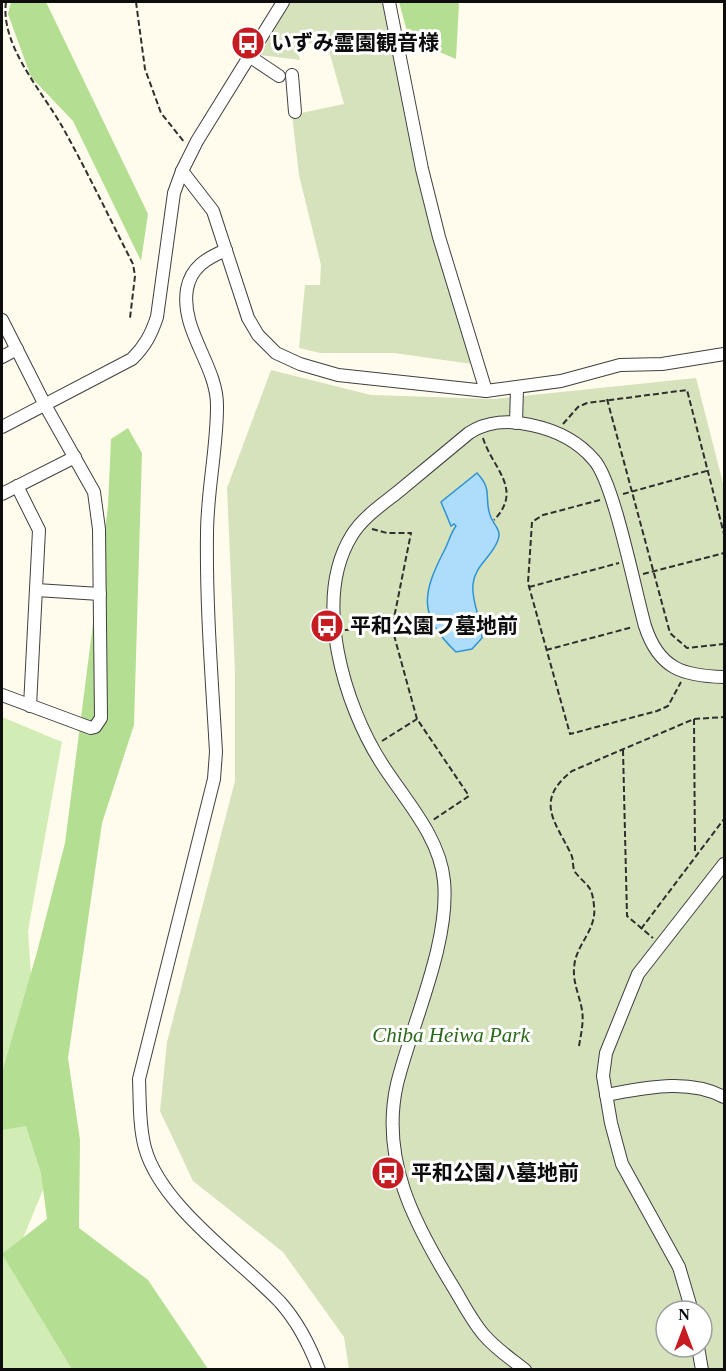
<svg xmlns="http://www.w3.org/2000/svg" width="726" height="1371" font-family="'Times New Roman','Noto Sans JP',serif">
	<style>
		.green { fill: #d1ecb4 }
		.forest { fill: #b4de92 }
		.cemetery { fill: #d6e2bc; fill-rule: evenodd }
		.water { fill: #adddfa; stroke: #2f93d7; stroke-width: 1.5 }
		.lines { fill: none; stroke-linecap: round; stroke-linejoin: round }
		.minor-casing { stroke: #404040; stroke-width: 14 }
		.path { stroke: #2f2f2f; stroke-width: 2; stroke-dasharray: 6 3; stroke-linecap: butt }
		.minor { stroke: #fff; stroke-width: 12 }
		.labels { text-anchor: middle; stroke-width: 6; stroke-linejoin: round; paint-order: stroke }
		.poi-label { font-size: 21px; font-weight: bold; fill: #0d0d0d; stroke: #fff; text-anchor: start }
		.park-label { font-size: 21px; font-style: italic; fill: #296919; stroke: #fff }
	</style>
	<rect width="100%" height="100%" fill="#fffced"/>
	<polygon class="green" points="2,717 62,742 28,931 45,1185 14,1260 182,1369 2,1369"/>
	<g class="forest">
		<polygon points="11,2 46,2 148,214 141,261 73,121 31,77 8,14"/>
		<polygon points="399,2 457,2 459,4 456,59 409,39"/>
		<polygon points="128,428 142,453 134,725 102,823 68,1058 80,1140 79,1228 148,1280 208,1369 72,1369 2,1254 47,1219 41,1173 26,1126 2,1130 2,1073 37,952 65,843 108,506 111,439"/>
	</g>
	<g class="cemetery">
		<polygon points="290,2 384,2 417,165 472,364 394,353 320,353 299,348 305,285 320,285 321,265 299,175 292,115 344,104 326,40 297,46 300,60 260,55"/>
		<path d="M271,370L371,395L494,399L696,378L724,487V1369H349L344,1337L283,1252L193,1181L160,1111L167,1042L235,781V672L227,488ZM666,1311H702V1347H666Z"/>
	</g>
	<path class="water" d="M477,473C493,490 484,497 490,515C493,525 502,529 498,540C492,557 475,565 473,584C471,603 482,619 482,638L472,649L456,652C418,616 422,594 444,551C448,544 451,532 456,526L454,524L451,526L441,502Z"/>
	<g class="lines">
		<defs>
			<g id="minor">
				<polyline points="389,2 422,169 439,237 486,391"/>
				<polyline points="249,56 279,76"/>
				<polyline points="292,75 295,112"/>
				<polyline points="182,171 213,211 248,318 258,335 276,353 300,364 338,375 486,391 561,381 620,365 662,364 724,354"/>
				<path d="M226,250C207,258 191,267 187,289C180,331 218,366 217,407C217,449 207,491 207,534C206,607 212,680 216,752L214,779L139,1079C140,1102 139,1126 145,1148C161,1206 239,1259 280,1302C297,1321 310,1346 319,1370"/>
				<polyline points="2,320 45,405 94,492 99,529 101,718 95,727 91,728 2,695"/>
				<polyline points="2,357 17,349"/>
				<polyline points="516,423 517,388"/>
				<path d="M2,427L132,359C145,346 151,335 157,317L174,193L182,171L197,141L283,2"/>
				<polyline points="17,486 39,530 30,706"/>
				<polyline points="2,494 75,457"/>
				<polyline points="36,590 100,594"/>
				<path d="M606,1095C645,1088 688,1078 724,1097"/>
				<polyline points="692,1311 679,1267 622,1164 611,1123 603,1076 606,1053 638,974 724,864"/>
				<polyline points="698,1347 702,1370"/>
				<path d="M525,1370C510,1358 496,1349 484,1335C471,1320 462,1301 452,1285C414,1223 380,1159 397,1084C412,1023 450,943 444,881C440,837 405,800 382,764C344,705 312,599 352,535C363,517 383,504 399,491C422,472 446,452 469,433C487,421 510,420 531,425C555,430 578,441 594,460C614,482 635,591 645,626C659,669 683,676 724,677"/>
			</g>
		</defs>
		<use href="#minor" class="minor-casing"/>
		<g class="path">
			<path d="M6,2C0,46 43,92 63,128C88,173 110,219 133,264L135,276L130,318"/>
			<polyline points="136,2 145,69 161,113 185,143"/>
			<polyline points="607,399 670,633 687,648 724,644"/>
			<polyline points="563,424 578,407 587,403 687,390 724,534"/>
			<path d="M483,438C492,468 524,489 494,520"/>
			<polyline points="623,494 710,470"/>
			<polyline points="600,500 543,515 532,522 528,583 570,734 657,711 668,706 681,682"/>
			<polyline points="372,529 387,533 411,533 392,628 417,719 469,796 433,820"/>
			<polyline points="643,574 724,553"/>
			<polyline points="529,587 619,563"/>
			<polyline points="345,630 392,628"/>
			<polyline points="546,650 633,627"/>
			<polyline points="694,719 695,854"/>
			<polyline points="382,741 417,719"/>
			<polyline points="623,750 627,916 653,938"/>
			<polyline points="641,929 724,819"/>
			<path d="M579,1046C581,1034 584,1022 582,1010C579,993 571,980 575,961C579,942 597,928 594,906C592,884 587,887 575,872C572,867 574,860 571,854C555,821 534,801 572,771L694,719L724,717"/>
		</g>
		<use href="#minor" class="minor"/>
	</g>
	<defs>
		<symbol id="bus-disc" viewBox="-11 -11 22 22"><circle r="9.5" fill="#c71b22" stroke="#fff"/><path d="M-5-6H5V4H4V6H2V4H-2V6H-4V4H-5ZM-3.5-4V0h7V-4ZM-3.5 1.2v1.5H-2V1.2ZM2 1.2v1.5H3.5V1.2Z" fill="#fff"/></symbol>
	</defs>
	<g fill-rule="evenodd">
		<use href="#bus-disc" x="229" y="24" width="38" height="38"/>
		<use href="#bus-disc" x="308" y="607" width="38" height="38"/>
		<use href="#bus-disc" x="369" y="1154" width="38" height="38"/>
	</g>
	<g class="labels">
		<g class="poi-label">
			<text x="271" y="50">いずみ霊園観音様</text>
			<text x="350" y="633">平和公園フ墓地前</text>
			<text x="411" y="1180">平和公園ハ墓地前</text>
		</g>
		<g class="park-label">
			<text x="451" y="1042">Chiba Heiwa Park</text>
		</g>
	</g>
	<rect width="726" height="1371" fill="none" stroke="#0d0d0d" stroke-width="6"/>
	<g transform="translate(684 1329)"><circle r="28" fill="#ffffff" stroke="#9e9e9e" stroke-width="1.5"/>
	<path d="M0-4.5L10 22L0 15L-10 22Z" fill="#c71b22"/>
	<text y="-9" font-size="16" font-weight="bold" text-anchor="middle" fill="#0d0d0d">N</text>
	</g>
</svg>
